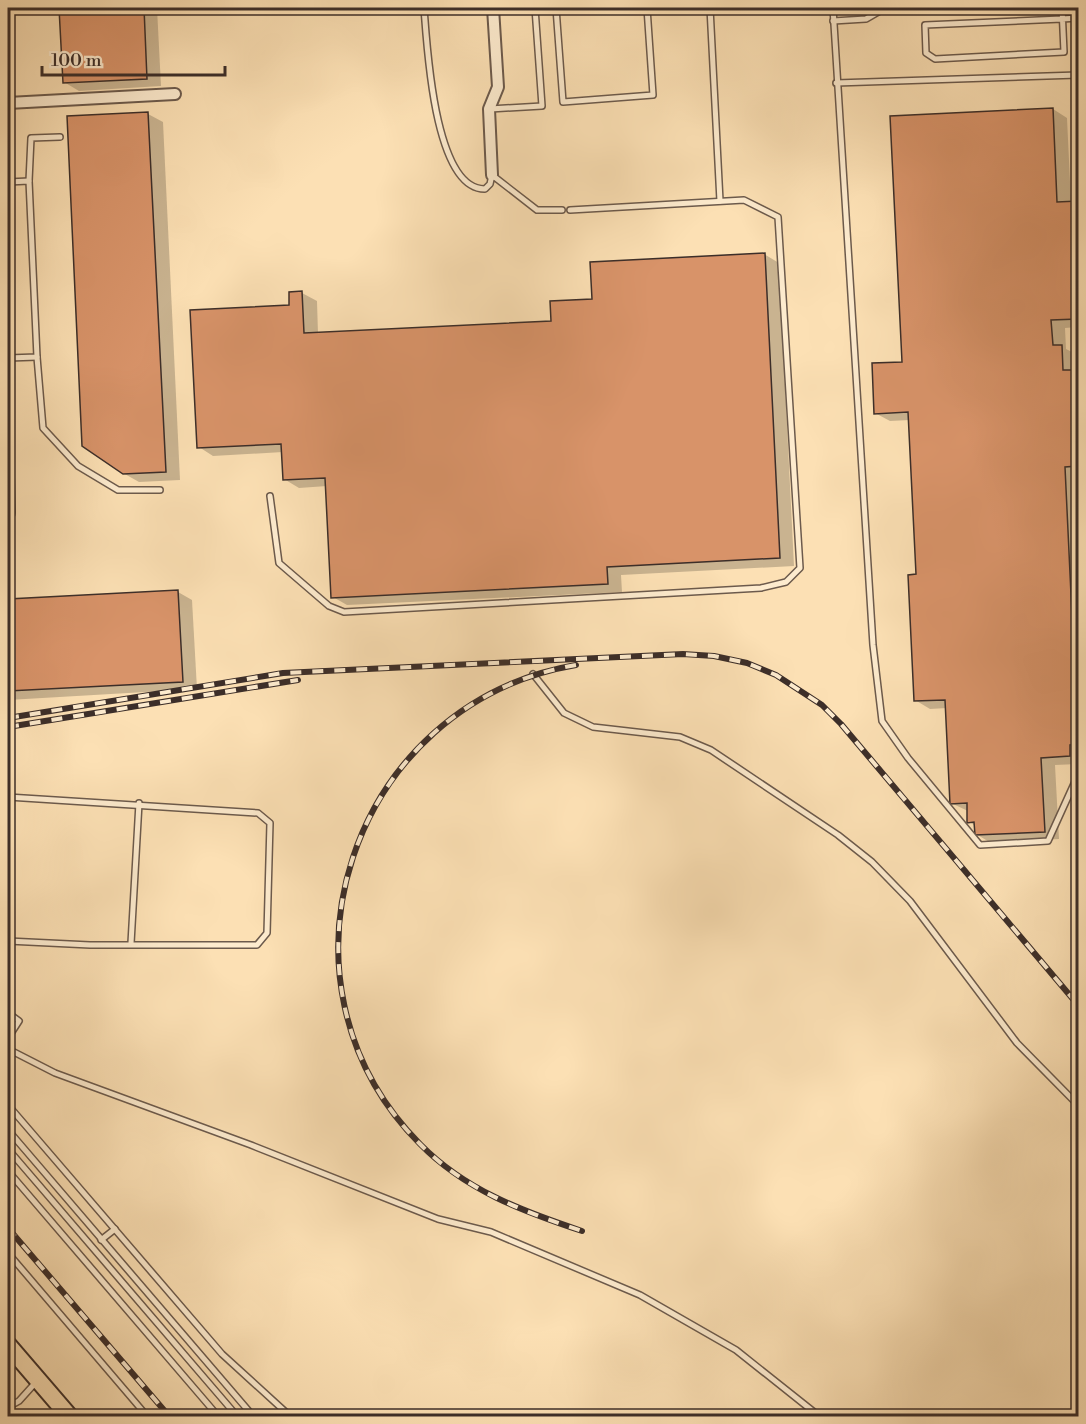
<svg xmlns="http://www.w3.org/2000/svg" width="1086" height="1424" font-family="'Libre Bodoni',serif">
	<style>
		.shadow { fill: #0003 }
		.building { fill: #d89369; stroke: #3c2e29; stroke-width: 1.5 }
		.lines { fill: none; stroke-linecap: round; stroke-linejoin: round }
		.service-casing { stroke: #6c5a4c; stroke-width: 8 }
		.minor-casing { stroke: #6c5a4c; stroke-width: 14 }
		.primary-casing { stroke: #3c2e29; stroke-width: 20 }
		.service { stroke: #fdebce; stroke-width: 5 }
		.minor { stroke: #fdebce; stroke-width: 10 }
		.primary { stroke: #fce0b4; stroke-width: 16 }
		.rail-casing { stroke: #3c2e29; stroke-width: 6 }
		.rail { stroke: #fdebce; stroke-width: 4; stroke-dasharray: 11; stroke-linecap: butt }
	</style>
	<rect width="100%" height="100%" fill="#fce0b4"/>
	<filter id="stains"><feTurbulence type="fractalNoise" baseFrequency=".00333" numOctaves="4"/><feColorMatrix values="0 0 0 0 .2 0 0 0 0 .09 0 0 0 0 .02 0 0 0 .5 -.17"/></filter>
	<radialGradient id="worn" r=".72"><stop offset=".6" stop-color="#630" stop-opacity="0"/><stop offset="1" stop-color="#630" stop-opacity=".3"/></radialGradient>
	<g class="shadow">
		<polygon points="60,8 157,8 161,86 79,91 64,82"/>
		<polygon points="1053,109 1067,118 1071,203 1078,203 1078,327 1065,328 1066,349 1076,354 1078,371 1078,764 1055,765 1059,839 991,843 976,834 976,826 969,822 968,811 951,803 947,708 930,709 915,700 917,576 910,420 890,421 875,413"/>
		<polygon points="148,114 163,122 180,480 139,482 123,473 68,117"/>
		<polygon points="764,254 779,263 794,566 621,575 622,592 347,605 333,597 327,486 299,488 284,479 283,452 213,456 199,447 291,307 290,293 302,293 317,301 318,334 553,322 593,300"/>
		<polygon points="178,592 192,600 197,689 8,700 8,601"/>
	</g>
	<g class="building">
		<polygon points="59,8 144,8 147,79 63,83"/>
		<polygon points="1053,108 1057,202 1078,201 1078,319 1051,320 1053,345 1062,345 1063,370 1078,370 1078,466 1065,467 1078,744 1070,745 1070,756 1041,758 1045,832 975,835 974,822 967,823 967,803 950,804 945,700 914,701 908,575 916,574 908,412 874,414 872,363 902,362 890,116"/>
		<polygon points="148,112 166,472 123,474 82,446 67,116"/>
		<polygon points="765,253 780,558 607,567 608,584 331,598 325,478 283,480 281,444 197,448 190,310 289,305 289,292 302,291 304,333 551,321 550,301 592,299 590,262"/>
		<polygon points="178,590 183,682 8,691 8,599"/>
	</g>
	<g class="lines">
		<defs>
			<g id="service">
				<path d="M424,8C427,45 434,190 485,189L490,184L492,175L537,210H562"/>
				<polyline points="556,8 563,102 653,95 647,8"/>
				<polyline points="710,8 720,201"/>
				<polyline points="833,8 873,645 882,721 908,758 980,845 1048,841 1078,775"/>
				<polyline points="1062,8 1064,52 935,59 926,53 925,25 1062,19 1078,18"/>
				<polyline points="833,21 866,19 885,8"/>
				<polyline points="836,83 1078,75"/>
				<polyline points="490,109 542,106 535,8"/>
				<polyline points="29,181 31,138 60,137"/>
				<polyline points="8,182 29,181 37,357 8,358"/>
				<polyline points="37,357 43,428 78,466 118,490 160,490"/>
				<polyline points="270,496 279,563 329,606 344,612 761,588 786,582 800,568 778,217 744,200 570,210"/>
				<polyline points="533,674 564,713 593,727 680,737 711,750 838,835 872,862 910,901 1017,1043 1078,1105"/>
				<polyline points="8,797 258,813 270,823 267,933 257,945 90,945 8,941"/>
				<polyline points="131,943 139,803"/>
				<polyline points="8,1013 19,1021 8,1038"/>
				<polyline points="8,1049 55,1073 251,1145 438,1219 491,1232 640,1295 736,1350 819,1416"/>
				<polyline points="8,1105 222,1354 290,1416"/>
				<polyline points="8,1130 253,1416"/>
				<polyline points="8,1149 237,1416"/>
				<polyline points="8,1171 218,1416"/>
				<polyline points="101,1240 115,1229"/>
				<polyline points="8,1253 147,1416"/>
				<polyline points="8,1407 19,1401 37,1381"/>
				<polyline points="8,1407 13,1416"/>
			</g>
			<g id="minor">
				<polyline points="8,103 175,94"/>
				<polyline points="492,175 489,109 498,87 493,8"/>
				<polyline points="8,478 9,513"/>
			</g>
			<polyline id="primary" points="8,1345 69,1416"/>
		</defs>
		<use href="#service" class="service-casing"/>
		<use href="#minor" class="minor-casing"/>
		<use href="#primary" class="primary-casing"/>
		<use href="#service" class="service"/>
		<use href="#minor" class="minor"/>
		<use href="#primary" class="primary"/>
		<defs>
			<g id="rail">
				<path d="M576,665C351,703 258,981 420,1144C465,1190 522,1211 582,1231"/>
				<polyline points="8,718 283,673 683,654 714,656 747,663 776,675 822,705 841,724 1078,1005"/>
				<polyline points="8,727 298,680"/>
				<polyline points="8,1228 169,1416"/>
			</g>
		</defs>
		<use href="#rail" class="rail-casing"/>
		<use href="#rail" class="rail"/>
	</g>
	<rect width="1086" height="1424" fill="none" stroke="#fce0b4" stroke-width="30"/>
	<rect x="9" y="9" width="1068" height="1406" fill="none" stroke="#3c2e29" stroke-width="3"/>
	<rect x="15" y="15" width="1056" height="1394" fill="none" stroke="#3c2e29" stroke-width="1.5"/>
	<path d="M42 66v9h183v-9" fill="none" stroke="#3c2e29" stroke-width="3"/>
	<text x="51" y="66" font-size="18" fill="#3c2e29" stroke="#fdebce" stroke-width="4.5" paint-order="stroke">100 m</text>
	<rect width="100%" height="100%" filter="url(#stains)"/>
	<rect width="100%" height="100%" fill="url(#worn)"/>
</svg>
